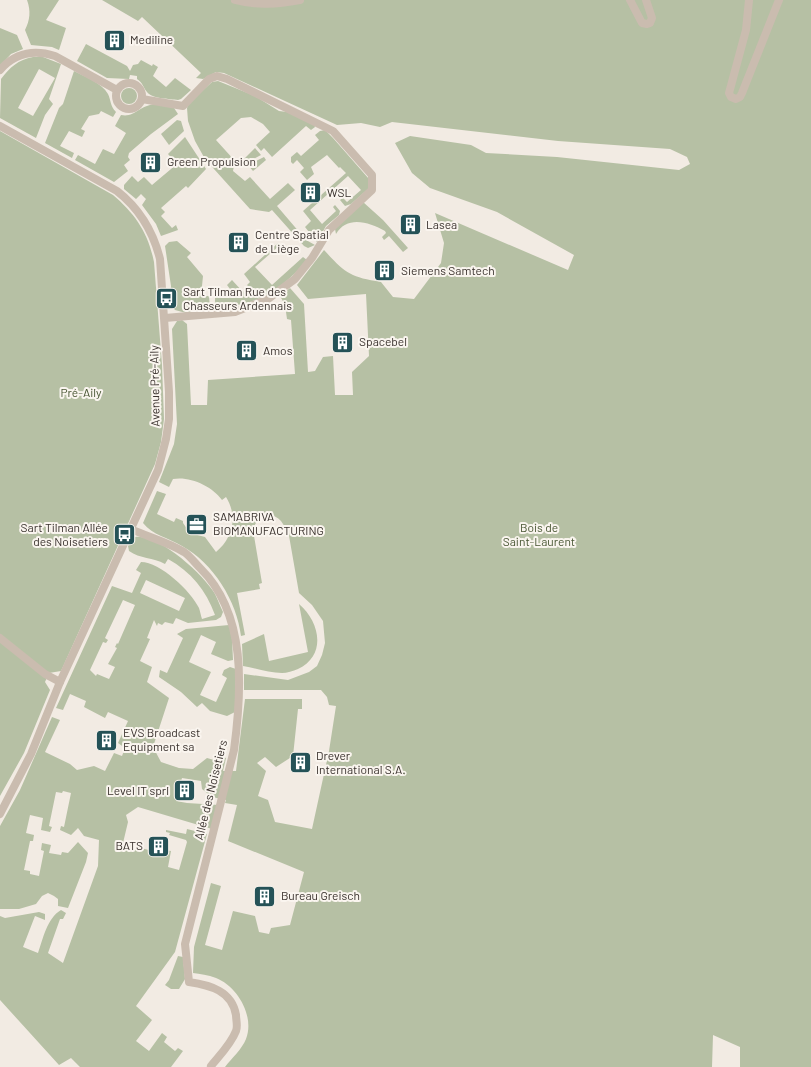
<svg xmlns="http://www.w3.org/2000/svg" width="811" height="1067" font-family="Barlow,sans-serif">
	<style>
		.green { fill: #b6c0a4; fill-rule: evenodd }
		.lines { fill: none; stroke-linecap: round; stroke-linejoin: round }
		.minor { stroke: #cabcaf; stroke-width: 8 }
		.labels { text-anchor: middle; stroke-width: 4; stroke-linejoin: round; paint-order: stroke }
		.poi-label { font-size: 12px; fill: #39312d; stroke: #faf5ef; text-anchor: start }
		.street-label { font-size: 12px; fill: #39312d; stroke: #faf5ef }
		.park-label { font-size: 12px; fill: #475532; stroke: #faf5ef }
	</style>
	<rect width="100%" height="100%" fill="#f2ebe3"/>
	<g class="green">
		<path d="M27,0H59L46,20L66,28L59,50L52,47L31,45L25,30C30,20 31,11 27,0Z"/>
		<path d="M102,0H811V1067H740V1047L713,1035L712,1067H225C232,1058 242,1049 246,1039C255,1016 237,986 216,978C208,975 200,974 193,973L194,947L211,883L221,886L205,945L222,950L233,911L255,916L259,932L269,934L271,928L290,925L304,872L228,841L237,805L225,803L226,800L212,797L202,789L201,781L182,778L176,801L187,803L219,805L212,829L138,807L126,815L128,822L123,843L163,854L165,850L171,851L168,867L179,870L187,842L186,840L169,835L170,833L166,832V830L186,834L187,829L207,834L175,952L136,1006L152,1020L136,1041L149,1051L162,1033L167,1037L164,1042L175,1051L178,1048L183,1051L171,1067H80L71,1058L59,1065L0,1000V916L5,918L39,912L45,914V920L35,916L23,947L38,953C43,939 47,918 61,910L66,913L63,919H60L48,953L63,963L98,866L99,840L84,836L78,828L71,835L60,830L61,826L64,827L71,793L63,791L62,793L56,792L49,826L52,827L50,832L41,830L43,818L30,815L26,833L34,835L33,841H30L24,870L30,871V874L39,876L44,851L41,850L42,843L51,845L49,853L61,855L62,852L68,853L78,842L88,853L86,862L68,908L58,906V899L54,896L48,893L42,896L36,904L19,909H0V826L20,790L52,717L60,720L45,752L70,764L77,770L94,766L105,771L114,753L122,756L125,748L118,743L128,721L108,712L105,718L84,707L86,701L70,694L63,710L56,708L112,586L132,593L141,573L136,570L141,562C160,562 191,591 199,608C200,611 201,616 202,619L215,615C206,590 191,572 168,559L165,564C153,557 140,559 129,551L128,546L135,537C159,534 203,574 215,594C218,600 220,606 223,612L221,617L216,620L188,623L176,618L173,624L165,622L162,625L158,623L157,626L154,620L147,638L150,639L140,661L152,667L147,682L169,698L153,747L161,762L179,768L193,769L207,758L214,760L216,755L226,758L223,771H236L245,699H302V709H298L293,756L276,767L265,757L257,763L266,771L258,796L268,800L275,822L312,829L329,751L336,706L329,705L327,697L321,690H244V674L288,680L309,672L317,666L322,655L325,643L323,621L312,605L299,593L288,530C284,527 284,525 281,521C271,510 256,517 253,530L262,583L259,584L260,589L237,593L245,635L241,636C237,601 213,563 182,546C169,538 152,535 143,523L157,491L166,494L157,514L174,522L176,518L183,521V523L190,533L205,537L216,552C233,538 238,516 226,497L222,500C212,486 190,476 173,479L169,487L159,482L174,444L177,424L172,329L177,321L182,320L187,324L191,405H207L208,380L295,374L291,320L287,319L285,305L280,296L290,288L304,304L308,372L315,371L323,357L333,356L335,395H353L352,372L369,356L366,294L308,299L297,285L324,250C345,273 350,277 381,282L393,297L414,299L441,263L444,243L435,213L568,270L574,255L497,212L430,188L412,173L395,143L410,136L471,145L486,153L557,157L679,170L690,164L687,157L670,149L558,141L392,122L380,127L361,123L337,125L224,73L216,72L203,79L196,78L201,73L142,17L138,21ZM146,580L185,598L179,611L140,593ZM123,600L135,605L118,644L117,643L115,647L117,648L108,664L115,667L109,679L97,674L96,676L90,670L103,642L106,643L108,640L105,638Z"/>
		<polygon points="0,28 17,35 23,49 11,54 0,66"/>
		<path d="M86,44L127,66L130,71L133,65L138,64L141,60L152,66L153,64L158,67L153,76L166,87L175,78L191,90L181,99L178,100C170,99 152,99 147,92C143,87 143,83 137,79V76L130,75L129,79L107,78L77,61Z"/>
		<path d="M33,57H43L61,64L49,99L53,104L45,115L36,138L0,118L1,79C10,67 18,60 33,57ZM39,69L55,78L33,116L18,108Z"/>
		<path d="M74,71C84,76 102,83 108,94C111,100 110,106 116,112L113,117L101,111L99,114L89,116L81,129L85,131L82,137L69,131L60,146L74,153L72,158L45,143L59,108L63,104Z"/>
		<polygon points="218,81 255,96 279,111 287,112 314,124 315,127 311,130 306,126 272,157 264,148 261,151 256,145 270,132 263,124 251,117 241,118 216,140 235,161 233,171 245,181 250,177 270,199 288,183 295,190 277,206 306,240 315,245 308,248 304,246 272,210 269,212 250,209 205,159 195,141 188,121 187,108 189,103 212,82"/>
		<circle cx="129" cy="96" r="8"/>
		<path d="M156,104L174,108L178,114L151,134L129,153L128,157L130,160L124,165L128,171L114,182L75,160L78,155L95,164L103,149L114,154L126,133L115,126L121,115C135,118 139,105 156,104Z"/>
		<polygon points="177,120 181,121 184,131 169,145 161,134"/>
		<polygon points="325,130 333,138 369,179 368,189 351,204 345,206 340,200 343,198 347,202 361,190 348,176 310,210 322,224 336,211 333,207 335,205 340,211 339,215 326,226 317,242 305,227 311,221 303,211 346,173 340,167 339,168 327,155 311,167 314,174 307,180 300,172 304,168 297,160 293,164 291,162 291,157 297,152 301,156 319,140 315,135 320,131"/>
		<path d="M0,131L113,195C135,214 148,232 154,262L162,365L164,419L161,442L155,464L61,671L49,673L45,682L50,690L24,753L0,796Z"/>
		<polygon points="185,137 206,169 188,188 186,186 161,208 165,212 161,216 172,228 176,225 178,230 161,236 156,224 142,205 146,199 141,194 136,199 124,189 124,185 132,176 138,182 144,177 152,185 177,164 168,154"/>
		<polygon points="255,148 261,155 246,163 243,160"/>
		<polygon points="264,157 266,160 253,171 248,165"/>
		<path d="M363,202L383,220L408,248L403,252L389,236L384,240L382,237L386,233L385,231C369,222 347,215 336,234L335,229Z"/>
		<polygon points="177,241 191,253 187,257 203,276 201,296 209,296 210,308 186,313 175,310 170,303 171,286 165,246 169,242"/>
		<path d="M278,243L280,245L255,267L272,285L303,257L307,260C283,289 256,306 218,308L215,304V293L217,292L223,296L230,289L227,285L232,280L243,292L249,287L247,285L250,282L244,274Z"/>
		<path d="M299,604C320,622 327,655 298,669C293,671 287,673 282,673C270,673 256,668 243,666L242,644L264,634L269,661L308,652Z"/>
		<polygon points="229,625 232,639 233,660 228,661 211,654 216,642 201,635 189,662 211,672 200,695 216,702 227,678 222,675 224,670 230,667 236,669 235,712 227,716 210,711 202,703 197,707 181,692 159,677 160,670 167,673 183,638 177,634 186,629"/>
		<polygon points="178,956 183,957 185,979 179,989 171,989 165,985 169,980"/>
	</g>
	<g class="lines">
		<g class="minor">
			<path d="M235,0C257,6 278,4 300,0"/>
			<polyline points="630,0 642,23 647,24 650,23 652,18 646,0"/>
			<polyline points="749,0 746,30 729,93 731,97 736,99 740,97 742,93 779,0"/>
			<path d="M0,70C15,53 33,49 55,56L117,90"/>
			<circle cx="129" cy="96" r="13"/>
			<polyline points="142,99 183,106 209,79 217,76 227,79 333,131 372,175 372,190 329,230 312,258 295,279 268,299 235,312 165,318"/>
			<path d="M0,126L117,191C140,209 153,231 160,259L169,392V419L166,439L158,470L60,682L31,754L0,814"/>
			<path d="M131,529C148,537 168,542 184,552C190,556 195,563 200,568C247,614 242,690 234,750L185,944L189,982C210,985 232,991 236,1015C236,1020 238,1026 236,1031C231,1044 220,1055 211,1066"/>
			<polyline points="0,638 45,674 60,682"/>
		</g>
	</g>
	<defs>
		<symbol id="building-square" viewBox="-11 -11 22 22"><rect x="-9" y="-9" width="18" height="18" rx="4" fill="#255257" stroke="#faf5ef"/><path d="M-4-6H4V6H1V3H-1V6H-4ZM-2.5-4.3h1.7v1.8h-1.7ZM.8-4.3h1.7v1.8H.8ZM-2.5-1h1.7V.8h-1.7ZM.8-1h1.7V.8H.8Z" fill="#fff"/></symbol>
		<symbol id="bus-square" viewBox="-11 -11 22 22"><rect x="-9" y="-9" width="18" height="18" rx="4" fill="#255257" stroke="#faf5ef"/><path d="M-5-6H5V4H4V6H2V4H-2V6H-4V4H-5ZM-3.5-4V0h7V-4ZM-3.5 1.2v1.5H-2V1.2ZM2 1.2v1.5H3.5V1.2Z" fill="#fff"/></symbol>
		<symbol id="office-square" viewBox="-11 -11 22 22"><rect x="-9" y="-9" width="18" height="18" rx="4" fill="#255257" stroke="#faf5ef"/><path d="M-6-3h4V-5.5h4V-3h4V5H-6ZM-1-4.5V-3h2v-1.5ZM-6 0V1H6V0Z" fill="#fff"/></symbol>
	</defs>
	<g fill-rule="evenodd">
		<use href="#building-square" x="102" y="28" width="25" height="25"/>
		<use href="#building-square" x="138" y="150" width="25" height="25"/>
		<use href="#building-square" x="298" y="180" width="25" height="25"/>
		<use href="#building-square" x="398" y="212" width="25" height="25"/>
		<use href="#building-square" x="226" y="230" width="25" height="25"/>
		<use href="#building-square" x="372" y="258" width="25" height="25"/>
		<use href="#bus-square" x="154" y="286" width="25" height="25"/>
		<use href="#building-square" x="330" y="330" width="25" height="25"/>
		<use href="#building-square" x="234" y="338" width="25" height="25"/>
		<use href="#office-square" x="184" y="512" width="25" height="25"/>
		<use href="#bus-square" x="112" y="522" width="25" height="25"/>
		<use href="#building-square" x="94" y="728" width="25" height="25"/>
		<use href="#building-square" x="288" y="750" width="25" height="25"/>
		<use href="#building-square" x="172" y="778" width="25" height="25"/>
		<use href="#building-square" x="146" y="834" width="25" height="25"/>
		<use href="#building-square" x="252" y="884" width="25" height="25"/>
	</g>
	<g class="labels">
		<g class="poi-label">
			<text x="130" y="44">Mediline</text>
			<text x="167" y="166">Green Propulsion</text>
			<text x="327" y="197">WSL</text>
			<text x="426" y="229">Lasea</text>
			<text x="255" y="239">Centre Spatial<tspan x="255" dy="14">de Liège</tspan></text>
			<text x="401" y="275">Siemens Samtech</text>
			<text x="183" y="296">Sart Tilman Rue des<tspan x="183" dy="14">Chasseurs Ardennais</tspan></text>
			<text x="359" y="346">Spacebel</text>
			<text x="263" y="355">Amos</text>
			<text x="213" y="521">SAMABRIVA<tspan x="213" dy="14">BIOMANUFACTURING</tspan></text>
			<text x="108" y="532" text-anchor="end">Sart Tilman Allée<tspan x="108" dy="14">des Noisetiers</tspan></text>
			<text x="123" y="737">EVS Broadcast<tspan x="123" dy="14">Equipment sa</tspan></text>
			<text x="316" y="760">Drever<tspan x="316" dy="14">International S.A.</tspan></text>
			<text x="169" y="795" text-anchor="end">Level IT sprl</text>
			<text x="143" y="850" text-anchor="end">BATS</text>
			<text x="281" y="900">Bureau Greisch</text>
		</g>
		<g class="street-label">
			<text transform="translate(155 386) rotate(-91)" y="4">Avenue Pré-Aily</text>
			<text transform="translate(211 790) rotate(-76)" y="4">Allée des Noisetiers</text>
		</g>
		<g class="park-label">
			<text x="81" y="397">Pré-Aily</text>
			<text x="539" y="532">Bois de<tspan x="539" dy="14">Saint-Laurent</tspan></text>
		</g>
	</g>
</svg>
